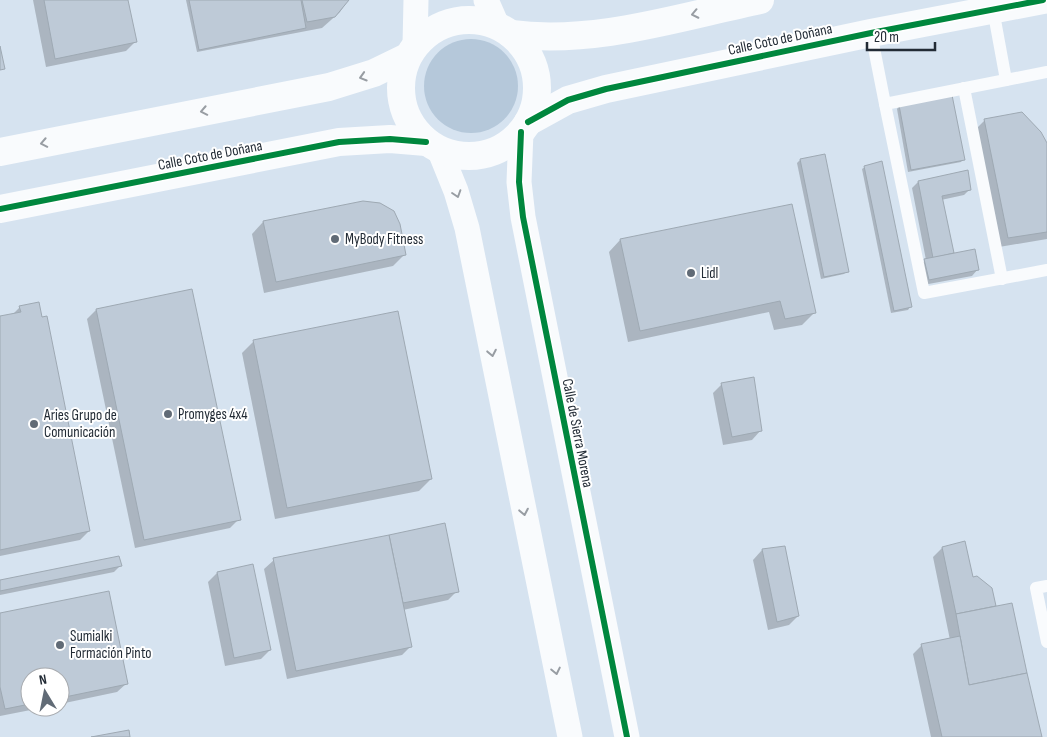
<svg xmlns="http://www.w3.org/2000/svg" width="1047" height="737" font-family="'Sofia Sans Condensed',sans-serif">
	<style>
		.green { fill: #b5c8da }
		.shadow { fill: #0003 }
		.building { fill: #becad7; stroke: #9ea9b3 }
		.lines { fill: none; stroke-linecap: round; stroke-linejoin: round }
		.lane { stroke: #f9fbfd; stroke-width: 12 }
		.street { stroke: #f9fbfd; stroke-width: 25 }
		.secondary { stroke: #f9fbfd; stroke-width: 28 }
		.cycleway-casing { stroke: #fff; stroke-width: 9 }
		.cycleway { stroke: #00873e; stroke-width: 6 }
		.oneway { stroke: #989da3 }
		.poi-dot { fill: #616b76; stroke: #fff; stroke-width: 2 }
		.labels { text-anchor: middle; stroke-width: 4; stroke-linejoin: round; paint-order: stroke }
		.street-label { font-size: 15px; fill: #222b35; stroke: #fff }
		.poi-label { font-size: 15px; fill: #222b35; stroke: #fff; text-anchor: start }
	</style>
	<rect width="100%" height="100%" fill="#d6e3f0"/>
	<circle class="green" cx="471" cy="86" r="47"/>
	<g class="shadow">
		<polygon points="33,0 127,0 135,42 126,51 46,67"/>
		<polygon points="186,0 348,0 340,12 322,28 197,52"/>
		<polygon points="899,106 963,159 961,162 908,172 897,109"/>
		<polygon points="985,120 1047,145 1047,239 999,247 976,129"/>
		<polygon points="824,156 847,271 844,274 821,279 797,163 800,160"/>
		<polygon points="865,167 910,307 908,310 891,313 862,169"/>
		<polygon points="918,182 970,189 964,195 941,200 953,255 978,269 972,276 923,285 919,266 926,260 912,188"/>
		<polygon points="263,222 405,254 393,266 264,293 252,234"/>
		<polygon points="620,240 814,313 802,325 774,330 769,312 628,342 609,252"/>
		<polygon points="191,290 239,519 230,528 135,548 87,319 96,310"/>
		<polygon points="20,307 89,531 80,540 0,556 0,317 13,314"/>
		<polygon points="254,341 431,479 419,491 275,519 242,353"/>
		<polygon points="722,384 761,430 752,440 723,445 713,393"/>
		<polygon points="444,525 457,591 448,600 403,610 411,646 402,655 287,679 264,569 274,560"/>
		<polygon points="942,548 972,578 991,589 995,607 1040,737 931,737 913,654 922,645 950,640 933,557"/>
		<polygon points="762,550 798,616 789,625 768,630 753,560"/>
		<polygon points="120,566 114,572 0,595 0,582"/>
		<polygon points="252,566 270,650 261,659 225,666 208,582 217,573"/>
		<polygon points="0,614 127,683 117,692 60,704 60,677 30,677 30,707 46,707 0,716"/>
	</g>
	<g class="building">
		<polygon points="44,0 128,0 137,42 55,59"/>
		<polygon points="189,0 301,0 306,28 199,50"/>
		<polygon points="302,0 349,0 335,17 307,22"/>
		<polygon points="0,46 5,69 0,70"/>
		<polygon points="952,95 965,160 911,170 899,105"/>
		<polygon points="1022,112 1041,132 1047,143 1047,232 1008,238 984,119"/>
		<polygon points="825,154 849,272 824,277 800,159"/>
		<polygon points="882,161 912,307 894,311 864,166"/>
		<polygon points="968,170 971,190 942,196 954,253 933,258 918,181"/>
		<polygon points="363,201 380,203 394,211 400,224 406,255 276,282 263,221"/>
		<polygon points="792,204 816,313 785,319 780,301 640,331 620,239"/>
		<polygon points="975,249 979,270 929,280 924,259"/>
		<polygon points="192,289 241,520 144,540 96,309"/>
		<polygon points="39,302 42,317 47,316 90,531 0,550 0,316 21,312 19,306"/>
		<polygon points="398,311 432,479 287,508 253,340"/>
		<polygon points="754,377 762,431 732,437 721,383"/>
		<polygon points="445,523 459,592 403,603 389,535"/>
		<polygon points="389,535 412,647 296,671 273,558"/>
		<polygon points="965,541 973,577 977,576 992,588 996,606 956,614 942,547"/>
		<polygon points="785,546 799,616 777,622 762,549"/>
		<polygon points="119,556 122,566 0,591 0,580"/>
		<polygon points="253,564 271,650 234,658 217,572"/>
		<polygon points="109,591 128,684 60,698 60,677 30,677 30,704 5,709 0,687 0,613"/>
		<polygon points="1012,603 1027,673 969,685 956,614"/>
		<polygon points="960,636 969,685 1027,673 1042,737 942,737 921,644"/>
		<polygon points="129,730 130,737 91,737"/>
	</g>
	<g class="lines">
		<g class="lane">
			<polyline points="993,9 1006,80 1047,72"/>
			<polyline points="871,33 885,104 1006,80"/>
			<polyline points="964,88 1002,279"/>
			<polyline points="885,104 924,293 1047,270"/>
			<polyline points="1047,586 1036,588 1047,642"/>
		</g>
		<g class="street">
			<polyline points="486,0 497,25"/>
			<polyline points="415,45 416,0"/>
			<polyline points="521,132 519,182 523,217 627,737"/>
			<polyline points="439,149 456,191 467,228 570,737"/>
		</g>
		<g class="secondary">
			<circle cx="469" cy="88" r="68"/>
			<path d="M511,34C595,45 679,17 760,0"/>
			<polyline points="528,122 568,100 606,89 871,33 1043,0"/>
			<polyline points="0,152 329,87 374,73 407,57"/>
			<polyline points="0,209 339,142 390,139 426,142"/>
		</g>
		<defs>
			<g id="cycleway">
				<polyline points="528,122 568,100 606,89 871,33 1043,0"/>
				<polyline points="521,132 519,182 523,217 627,737"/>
				<polyline points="0,209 339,142 390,139 426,142"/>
			</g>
		</defs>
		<use href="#cycleway" class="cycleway-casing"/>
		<use href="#cycleway" class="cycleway"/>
	</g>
	<defs><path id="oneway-chevron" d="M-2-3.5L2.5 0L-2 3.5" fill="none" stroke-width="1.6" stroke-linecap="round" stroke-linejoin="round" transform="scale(1.25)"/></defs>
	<g class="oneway">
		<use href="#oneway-chevron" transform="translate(695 14) rotate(168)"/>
		<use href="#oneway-chevron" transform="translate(363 77) rotate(163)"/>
		<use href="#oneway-chevron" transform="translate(204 111) rotate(169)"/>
		<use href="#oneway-chevron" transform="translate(44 143) rotate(169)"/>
		<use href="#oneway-chevron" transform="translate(457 194) rotate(72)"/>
		<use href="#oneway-chevron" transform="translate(492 353) rotate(79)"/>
		<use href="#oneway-chevron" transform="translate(524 512) rotate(79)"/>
		<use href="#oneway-chevron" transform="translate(556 671) rotate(78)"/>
	</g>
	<g class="poi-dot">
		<circle cx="335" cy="239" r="5"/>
		<circle cx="691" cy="273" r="5"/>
		<circle cx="168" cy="414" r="5"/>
		<circle cx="34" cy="424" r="5"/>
		<circle cx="60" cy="645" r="5"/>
	</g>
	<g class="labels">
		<g class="street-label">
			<text transform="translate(780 39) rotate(-12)" y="5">Calle Coto de Doñana</text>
			<text transform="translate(210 155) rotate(-11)" y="5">Calle Coto de Doñana</text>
			<text transform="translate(578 433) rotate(79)" y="5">Calle de Sierra Morena</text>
		</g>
		<g class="poi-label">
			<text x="345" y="244">MyBody Fitness</text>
			<text x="701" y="278">Lidl</text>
			<text x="178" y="419">Promyges 4x4</text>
			<text x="44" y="420">Aries Grupo de<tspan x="44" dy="17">Comunicación</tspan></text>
			<text x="70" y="641">Sumialki<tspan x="70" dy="17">Formación Pinto</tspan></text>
		</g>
	</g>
	<g transform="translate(45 692) rotate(350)"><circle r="24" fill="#ffffff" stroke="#a7aaae"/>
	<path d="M0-4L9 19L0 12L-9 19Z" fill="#616b76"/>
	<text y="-8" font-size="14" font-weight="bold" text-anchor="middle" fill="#222b35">N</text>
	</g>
	<path d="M867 42v8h68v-8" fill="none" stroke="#222b35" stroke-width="2.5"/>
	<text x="874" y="42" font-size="15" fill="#222b35" stroke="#ffffff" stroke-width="4" paint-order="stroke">20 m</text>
</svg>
